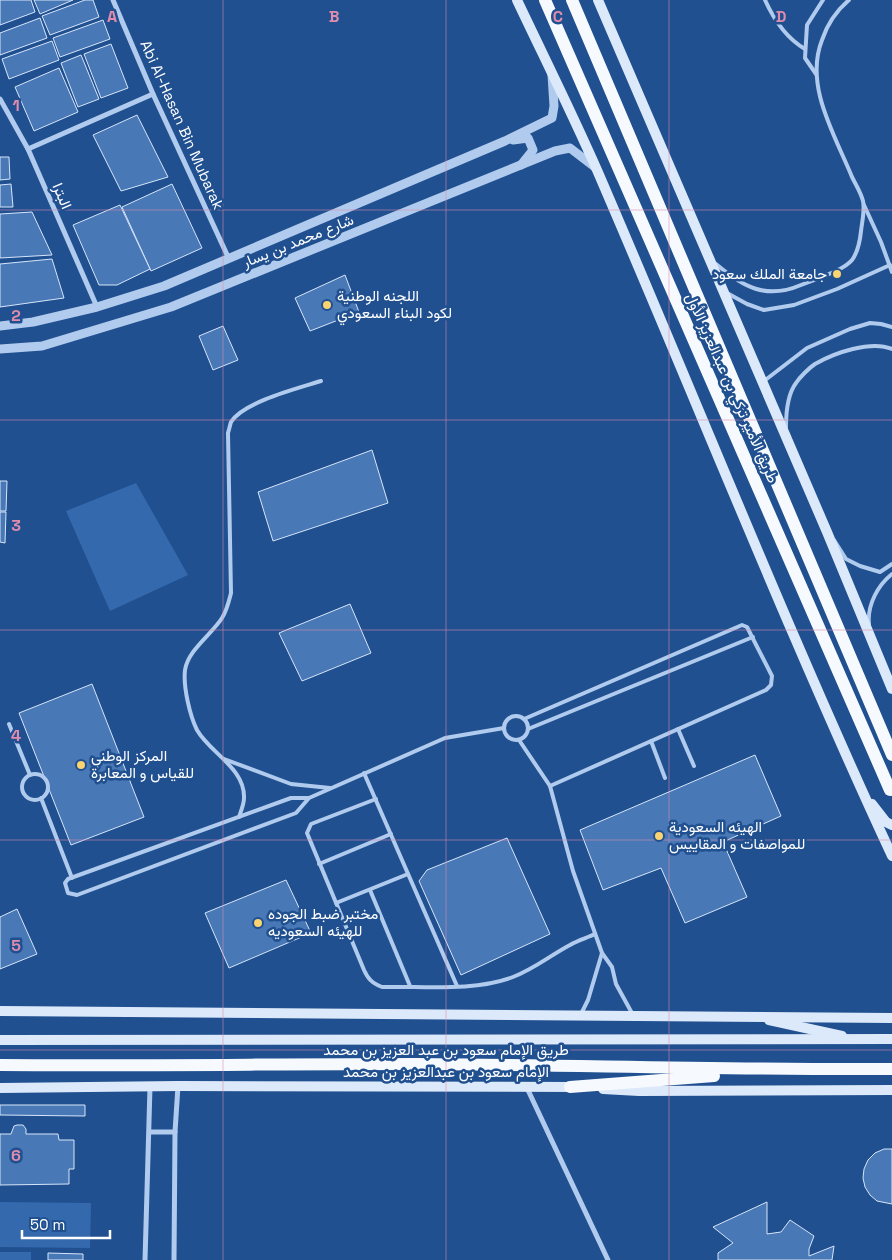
<svg xmlns="http://www.w3.org/2000/svg" width="892" height="1260" font-family="'Space Grotesk',Vazirmatn,sans-serif">
	<style>
		.green { fill: #3469ad }
		.building { fill: #4978b7; stroke: #d6e5f9 }
		.lines { fill: none; stroke-linecap: round; stroke-linejoin: round }
		.service { stroke: #b0cbed; stroke-width: 4 }
		.minor { stroke: #b0cbed; stroke-width: 5 }
		.tertiary { stroke: #b0cbed; stroke-width: 9 }
		.secondary { stroke: #dce9fa; stroke-width: 10 }
		.primary { stroke: #f6faff; stroke-width: 12 }
		.grid { fill: none; stroke: #e08cad; stroke-width: 1; stroke-opacity: 0.55 }
		.poi-dot { fill: #fad471; stroke: #205090; stroke-width: 2 }
		.labels { text-anchor: middle; stroke-width: 5; stroke-linejoin: round; paint-order: stroke }
		.street-label { font-size: 15px; fill: #fff; stroke: #205090 }
		.poi-label { font-size: 15px; fill: #fff; stroke: #205090; text-anchor: start }
		.grid-label { font-size: 16px; text-anchor: middle; font-weight: bold; fill: #e08cad; stroke: #205090; stroke-width: 5; stroke-linejoin: round; paint-order: stroke }
	</style>
	<rect width="100%" height="100%" fill="#205090"/>
	<g class="green">
		<polygon points="136,483 188,575 110,611 66,511"/>
		<polygon points="0,1202 91,1203 90,1248 0,1247"/>
		<rect x="0" y="1252" width="31" height="8"/>
	</g>
	<g class="building">
		<polygon points="0,0 31,0 35,12 0,25"/>
		<polygon points="34,0 73,0 40,14"/>
		<polygon points="85,0 93,0 99,17 50,35 42,16"/>
		<polygon points="40,18 47,38 0,55 0,33"/>
		<polygon points="103,20 110,39 60,57 53,38"/>
		<polygon points="52,41 59,60 9,79 2,59"/>
		<polygon points="111,44 128,88 101,98 84,54"/>
		<polygon points="81,55 99,99 78,107 61,63"/>
		<polygon points="59,68 78,112 34,131 15,87"/>
		<polygon points="137,115 168,177 121,191 93,135"/>
		<polygon points="0,157 9,157 10,179 0,180"/>
		<polygon points="11,184 13,207 0,207 0,185"/>
		<polygon points="172,184 202,248 151,271 122,207"/>
		<polygon points="120,205 150,269 117,285 99,285 73,225"/>
		<polygon points="32,212 52,255 0,258 0,214"/>
		<polygon points="52,259 64,298 0,307 0,264"/>
		<polygon points="345,275 359,312 310,331 295,298"/>
		<polygon points="223,326 238,360 213,370 199,336"/>
		<polygon points="372,450 388,503 273,541 258,492"/>
		<polygon points="0,481 7,481 6,511 0,511"/>
		<polygon points="0,512 6,512 5,543 0,542"/>
		<polygon points="350,604 371,653 302,681 279,633"/>
		<polygon points="92,684 144,817 71,845 19,713"/>
		<polygon points="755,755 781,816 723,842 747,897 685,923 661,868 603,890 580,830"/>
		<polygon points="507,838 550,934 461,975 419,881 427,870"/>
		<polygon points="286,880 311,933 229,968 205,913"/>
		<polygon points="17,909 37,954 0,969 0,917"/>
		<polygon points="0,1105 85,1105 85,1116 0,1115"/>
		<polygon points="17,1125 23,1125 26,1129 26,1134 58,1134 59,1140 74,1140 74,1169 69,1169 69,1184 0,1185 0,1134 11,1134 14,1126"/>
		<polygon points="884,1149 892,1149 892,1204 877,1201 870,1195 865,1187 863,1178 864,1169 868,1160 875,1153"/>
		<polygon points="767,1202 767,1234 781,1232 790,1220 814,1236 809,1249 809,1256 834,1246 832,1260 718,1260 718,1253 733,1243 713,1227"/>
		<polygon points="48,1253 83,1254 83,1260 48,1260"/>
	</g>
	<g class="lines">
		<g class="service">
			<path d="M765,0C774,20 786,38 805,49"/>
			<polyline points="816,74 805,58 807,25 823,0"/>
			<polyline points="864,205 881,242 892,272"/>
			<path d="M716,264C743,287 766,300 801,285C815,279 843,271 852,260C858,252 860,241 861,231C862,222 865,210 863,201C861,193 856,185 852,177C835,135 804,86 822,40C827,25 836,11 849,0"/>
			<polyline points="727,293 747,304 764,310 794,305 837,289 890,265"/>
			<polyline points="764,381 807,348 850,329 870,323 881,324 892,327"/>
			<path d="M786,427C786,413 787,395 796,383C800,377 809,368 815,364C834,353 871,340 892,349"/>
			<polyline points="834,540 846,559 860,566 880,572 892,564"/>
			<path d="M869,624C867,605 878,585 892,574"/>
			<circle cx="516" cy="728" r="12"/>
			<polyline points="524,719 742,625 747,627 772,676 771,685 766,690 550,786"/>
			<polyline points="9,724 30,775"/>
			<polyline points="528,729 753,637"/>
			<polyline points="678,729 694,766"/>
			<polyline points="519,740 550,786 573,871 602,953 612,967 616,984 633,1015"/>
			<polyline points="651,741 665,778"/>
			<polyline points="224,759 291,784 330,788"/>
			<polyline points="364,773 457,986"/>
			<circle cx="35" cy="787" r="13"/>
			<polyline points="41,798 72,878"/>
			<polyline points="309,798 296,813 77,895 68,893 65,883 68,879 291,798 309,798 445,738 504,728"/>
			<path d="M376,799L311,824L307,833L364,970C368,979 372,983 382,987C424,986 473,992 513,977C534,969 551,955 570,945C578,940 587,938 595,934"/>
			<path d="M239,817C241,811 244,804 244,798C245,768 210,753 197,730C190,716 183,687 185,670C188,650 212,634 222,618C227,610 229,601 231,593L228,433C229,430 230,425 231,422C243,402 299,388 321,381"/>
			<polyline points="319,864 391,834"/>
			<polyline points="370,890 410,986"/>
			<polyline points="336,903 408,874"/>
			<polyline points="581,1014 588,1000 602,953"/>
		</g>
		<g class="minor">
			<polyline points="113,0 153,94 229,259"/>
			<polyline points="0,99 28,149 97,307"/>
			<polyline points="28,149 153,94"/>
			<polyline points="527,1088 608,1260"/>
			<polyline points="150,1132 175,1132"/>
			<polyline points="145,1260 150,1087"/>
			<polyline points="174,1260 175,1132 178,1086"/>
		</g>
		<g class="tertiary">
			<polyline points="513,140 528,138 533,150 521,165"/>
			<polyline points="0,326 33,322 97,307 164,286 505,141 552,118 554,106 552,75"/>
			<polyline points="0,349 42,346 171,307 555,151 570,148 596,168"/>
		</g>
		<g class="secondary">
			<path d="M517,0C544,57 572,113 597,170C696,399 787,630 892,856"/>
			<polyline points="598,0 827,532 892,689"/>
			<polyline points="872,804 886,822 892,825"/>
			<polyline points="0,1011 892,1018"/>
			<polyline points="769,1020 842,1036"/>
			<polyline points="0,1040 892,1039"/>
			<polyline points="0,1088 178,1086 576,1087"/>
			<polyline points="603,1089 639,1091 892,1090"/>
		</g>
		<g class="primary">
			<polyline points="545,0 890,790"/>
			<polyline points="572,0 892,755"/>
			<path d="M0,1065C139,1066 278,1064 417,1064C575,1065 734,1070 892,1069"/>
			<polyline points="570,1087 714,1076"/>
		</g>
	</g>
	<path class="grid" d="M223,0V1260M446,0V1260M669,0V1260M0,210H892M0,420H892M0,630H892M0,840H892M0,1050H892"/>
	<g class="poi-dot">
		<circle cx="837" cy="274" r="5"/>
		<circle cx="327" cy="305" r="5"/>
		<circle cx="81" cy="765" r="5"/>
		<circle cx="659" cy="836" r="5"/>
		<circle cx="258" cy="923" r="5"/>
	</g>
	<g class="labels">
		<g class="street-label">
			<text transform="translate(182 125) rotate(66)" y="5">Abi Al-Hasan Bin Mubarak</text>
			<text transform="translate(62 196) rotate(67)" y="5">البترا</text>
			<text transform="translate(298 241) rotate(-22)" y="5">شارع محمد بن يسار</text>
			<text transform="translate(732 388) rotate(66)" y="5">طريق الأمير تركي بن عبدالعزيز الأول</text>
			<text x="446" y="1055">طريق الإمام سعود بن عبد العزيز بن محمد</text>
			<text x="446" y="1077">الإمام سعود بن عبدالعزيز بن محمد</text>
		</g>
		<g class="poi-label">
			<text x="827" y="279" text-anchor="end">جامعة الملك سعود</text>
			<text x="337" y="301">اللجنه الوطنية<tspan x="337" dy="17">لكود البناء السعودي</tspan></text>
			<text x="91" y="761">المركز الوطني<tspan x="91" dy="17">للقياس و المعابرة</tspan></text>
			<text x="669" y="832">الهيئه السعودية<tspan x="669" dy="17">للمواصفات و المقاييس</tspan></text>
			<text x="268" y="919">مختبر ضبط الجوده<tspan x="268" dy="17">للهيئه السعوديه</tspan></text>
		</g>
	</g>
	<g class="grid-label">
		<text x="112" y="22">A</text>
		<text x="334" y="22">B</text>
		<text x="558" y="22">C</text>
		<text x="781" y="22">D</text>
		<text x="16" y="111">1</text>
		<text x="16" y="321">2</text>
		<text x="16" y="531">3</text>
		<text x="16" y="741">4</text>
		<text x="16" y="951">5</text>
		<text x="16" y="1161">6</text>
	</g>
	<path d="M22 1230v8h88v-8" fill="none" stroke="#ffffff" stroke-width="2.5"/>
	<text x="30" y="1230" font-size="15" fill="#ffffff" stroke="#205090" stroke-width="4" paint-order="stroke">50 m</text>
</svg>
